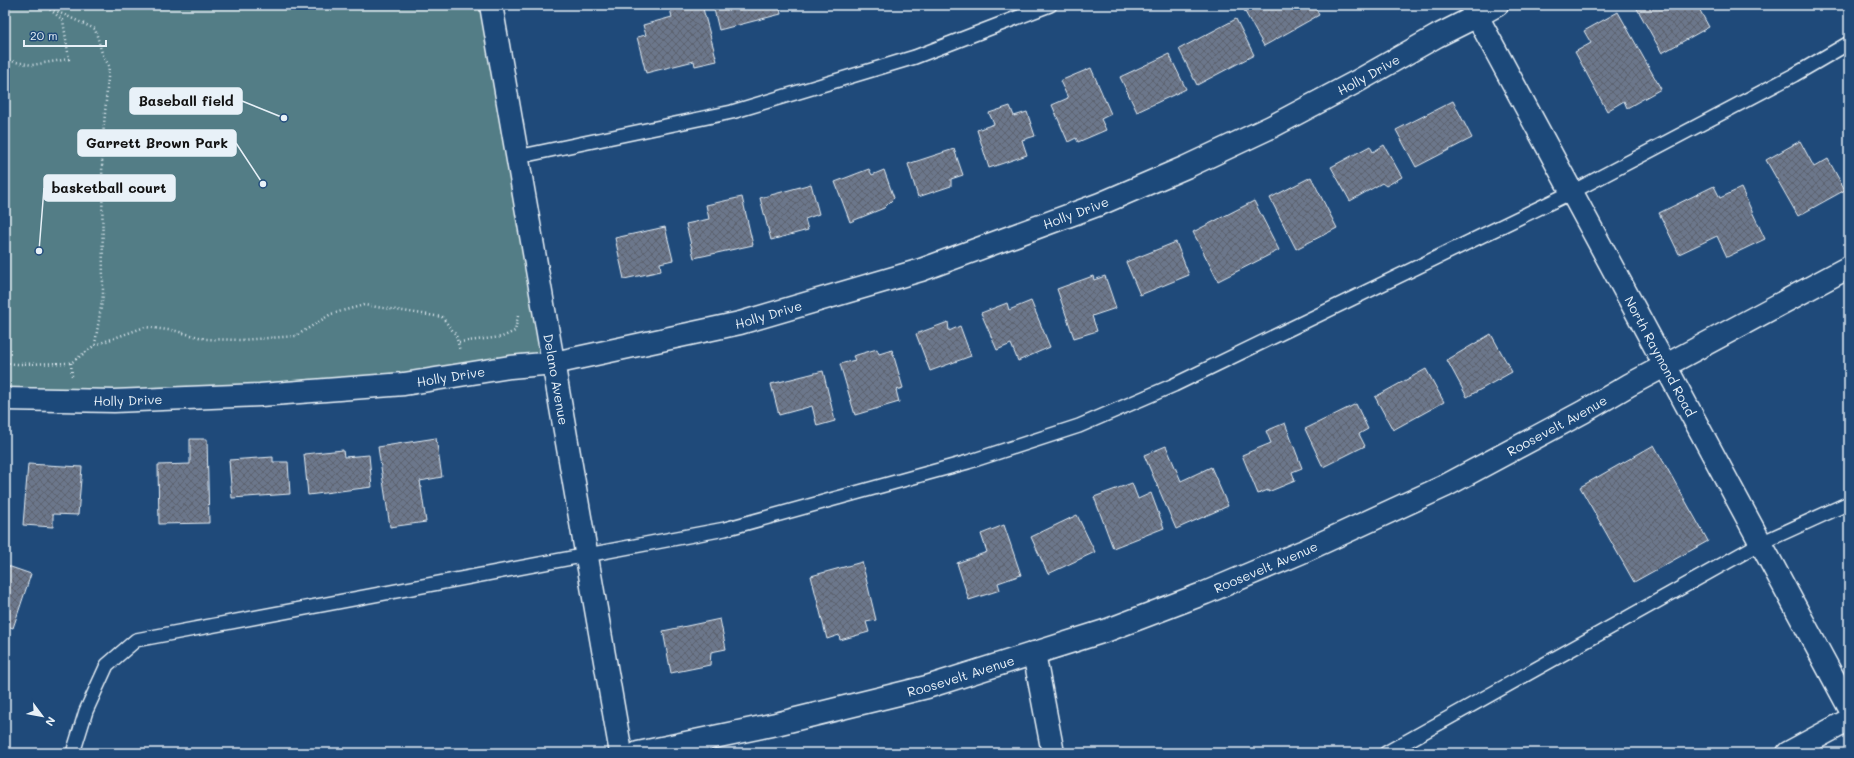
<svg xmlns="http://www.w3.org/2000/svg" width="1854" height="758" font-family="Mali,sans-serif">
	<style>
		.green { fill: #537d86; stroke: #9eb7bf }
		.building { fill: url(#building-cross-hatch); stroke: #e8f1f8 }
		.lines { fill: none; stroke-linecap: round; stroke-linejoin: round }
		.service-casing { stroke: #e8f1f8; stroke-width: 16 }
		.minor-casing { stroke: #e8f1f8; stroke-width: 25 }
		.tertiary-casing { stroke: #e8f1f8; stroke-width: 25 }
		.path { stroke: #e8f1f8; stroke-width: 2.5; stroke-dasharray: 1 3; stroke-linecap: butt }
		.service { stroke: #1f4a7a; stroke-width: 13 }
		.minor { stroke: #1f4a7a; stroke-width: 22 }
		.tertiary { stroke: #1f4a7a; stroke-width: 22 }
		.labels { text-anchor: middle; stroke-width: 4; stroke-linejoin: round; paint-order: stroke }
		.street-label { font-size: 13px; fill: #e8f1f8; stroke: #1f4a7a }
		.leader { fill: none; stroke: #e8f1f8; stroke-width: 1.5 }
		.callout-dot { fill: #e8f1f8; stroke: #1f4a7a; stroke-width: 1.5 }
		.callout { fill: #e8f1f8; stroke: #e8f1f8; stroke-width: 1.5 }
		.callout-label { font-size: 14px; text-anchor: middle; font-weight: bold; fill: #111 }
	</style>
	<defs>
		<pattern id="building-cross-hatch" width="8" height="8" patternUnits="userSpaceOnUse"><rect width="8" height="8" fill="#6c778b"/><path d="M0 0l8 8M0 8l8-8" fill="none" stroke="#5b626e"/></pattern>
	</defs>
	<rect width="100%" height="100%" fill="#1f4a7a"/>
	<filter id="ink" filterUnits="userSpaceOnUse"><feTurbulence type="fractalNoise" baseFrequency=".025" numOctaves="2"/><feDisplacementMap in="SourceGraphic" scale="8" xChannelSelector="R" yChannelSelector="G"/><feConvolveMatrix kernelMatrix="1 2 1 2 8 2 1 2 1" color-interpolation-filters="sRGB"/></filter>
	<g filter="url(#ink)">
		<polygon class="green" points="5,5 488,5 554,363 457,377 5,399"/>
		<g class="building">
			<polygon points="669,5 702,5 717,61 695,66 694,61 646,73 637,37 646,35 643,25 672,17"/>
			<polygon points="713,5 779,5 781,14 719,30"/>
			<polygon points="1252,5 1314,5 1319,15 1264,46 1244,10"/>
			<polygon points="1635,5 1697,5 1709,27 1662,53"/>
			<polygon points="1618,12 1661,89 1627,108 1624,101 1607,111 1575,52 1591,43 1584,31"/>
			<polygon points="1236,19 1254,55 1197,85 1179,49"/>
			<polygon points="1169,54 1186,89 1137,112 1120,77"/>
			<polygon points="1091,68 1111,114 1101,119 1106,130 1078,142 1076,138 1068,142 1052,105 1068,98 1060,81"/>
			<polygon points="1453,101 1472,138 1416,167 1396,130"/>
			<polygon points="1010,106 1014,116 1027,112 1035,136 1022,140 1027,155 989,168 977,130 994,124 989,113"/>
			<polygon points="1800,141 1814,167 1828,159 1845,190 1798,216 1766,160"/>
			<polygon points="1384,145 1402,177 1386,186 1382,183 1350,201 1331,167 1370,146 1373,152"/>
			<polygon points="954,149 963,175 951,179 951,186 918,197 908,164"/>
			<polygon points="869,169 872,175 884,170 894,198 884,208 850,222 835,182"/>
			<polygon points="1311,177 1337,228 1296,249 1270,198"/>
			<polygon points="811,184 819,214 805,219 808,230 771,240 760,198"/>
			<polygon points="1714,186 1720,198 1741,188 1765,239 1727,257 1717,236 1679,254 1659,213"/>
			<polygon points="742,197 753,245 694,258 686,224 709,219 706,205"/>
			<polygon points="1254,201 1279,250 1218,281 1193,232"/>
			<polygon points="665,227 673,260 660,263 661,271 624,279 615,238"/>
			<polygon points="1176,242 1189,275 1140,295 1126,262"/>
			<polygon points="1093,276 1094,280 1105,276 1116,308 1092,316 1097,331 1074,338 1057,289"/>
			<polygon points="1031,301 1050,347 1018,361 1011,344 997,350 981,313 1007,303 1009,310"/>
			<polygon points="948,322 949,331 960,326 971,356 930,371 916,334"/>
			<polygon points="1491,334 1512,372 1467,397 1447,360"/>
			<polygon points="877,349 879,354 892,350 903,388 896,390 899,402 855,415 840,364 855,360 853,356"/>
			<polygon points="1426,369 1444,402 1393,430 1375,397"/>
			<polygon points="823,371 835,421 817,426 812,406 779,415 771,384"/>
			<polygon points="1356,404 1368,429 1359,434 1365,446 1323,467 1305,429"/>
			<polygon points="1285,423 1302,468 1292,472 1295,481 1268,492 1268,490 1258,494 1242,455 1271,443 1266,431"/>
			<polygon points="436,438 442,477 420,481 426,522 390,527 378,447"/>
			<polygon points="190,439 207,439 209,523 159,524 158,465 190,464"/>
			<polygon points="1654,445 1708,541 1634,582 1580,487"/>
			<polygon points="1166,446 1181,481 1211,467 1228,506 1176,529 1144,455"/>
			<polygon points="343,450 344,457 369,455 372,487 308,495 304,454"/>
			<polygon points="273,457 273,462 288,462 290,494 232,498 229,460"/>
			<polygon points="28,464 82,467 78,515 53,514 53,527 23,525"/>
			<polygon points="1132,483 1138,499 1151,493 1164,528 1113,548 1094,497"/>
			<polygon points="1077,515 1095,552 1048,574 1031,537"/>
			<polygon points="1004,525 1021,575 998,583 1000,590 969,600 957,563 987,552 981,534"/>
			<polygon points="862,562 876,620 866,622 869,632 840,640 839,635 827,639 811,576"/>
			<polygon points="5,565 31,574 13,628 5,625"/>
			<polygon points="720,619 726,649 711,652 710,665 671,673 663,631"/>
			<polygon points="5,643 8,644 5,656"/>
		</g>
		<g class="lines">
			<defs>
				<g id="service">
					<polyline points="517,157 732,112 915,57 1050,5"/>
					<polyline points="73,753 86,711 107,665 136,640 725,529 968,462 1079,426 1174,385 1572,192 1794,75 1849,43"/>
					<polyline points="1386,753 1761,543 1849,503"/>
				</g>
				<g id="minor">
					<path id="s1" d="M491,5L621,753"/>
					<path id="s2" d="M1471,5L1849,707"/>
					<path id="s3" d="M5,399L114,401L162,399L260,395L404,384L510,367L554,363L740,323L921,270L1100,204L1186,167L1271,127L1356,82L1437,36L1477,16"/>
					<polyline points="1034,653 1053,753"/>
					<path id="s4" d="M638,753L776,724L927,687L1108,630L1205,593L1302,552L1445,486L1583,412L1629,385L1849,267"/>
					<polyline points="1788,753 1849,720"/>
				</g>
				<polyline id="tertiary" points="1477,16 1497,5"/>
			</defs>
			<use href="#service" class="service-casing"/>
			<use href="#minor" class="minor-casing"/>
			<use href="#tertiary" class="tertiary-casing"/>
			<g class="path">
				<polyline points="43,5 95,29 102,53 109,66 102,148 103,295 95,344"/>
				<polyline points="5,60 32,65 69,59 63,20 49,9"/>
				<polyline points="459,342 502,337 515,331 518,316"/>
				<polyline points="5,363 17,364 71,363 95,345 145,327 176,331 206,339 241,340 296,336 331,314 364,305 442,317 456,335 460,351"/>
				<polyline points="71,363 72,376"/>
			</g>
			<use href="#service" class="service"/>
			<use href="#minor" class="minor"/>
			<use href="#tertiary" class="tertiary"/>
		</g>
	</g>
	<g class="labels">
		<g class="street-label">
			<text dy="5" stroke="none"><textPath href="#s3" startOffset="1419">Holly Drive</textPath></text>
			<text dy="5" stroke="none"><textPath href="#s3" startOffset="1095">Holly Drive</textPath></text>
			<text dy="5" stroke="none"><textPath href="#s3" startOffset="771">Holly Drive</textPath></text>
			<text dy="5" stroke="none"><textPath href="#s2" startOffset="399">North Raymond Road</textPath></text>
			<text dy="5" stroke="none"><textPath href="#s3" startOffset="447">Holly Drive</textPath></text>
			<text dy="5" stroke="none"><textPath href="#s1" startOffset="380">Delano Avenue</textPath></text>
			<text dy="5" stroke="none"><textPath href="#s3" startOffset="123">Holly Drive</textPath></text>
			<text dy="5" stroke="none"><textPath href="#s4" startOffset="980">Roosevelt Avenue</textPath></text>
			<text dy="5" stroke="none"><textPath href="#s4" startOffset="656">Roosevelt Avenue</textPath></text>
			<text dy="5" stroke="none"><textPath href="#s4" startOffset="332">Roosevelt Avenue</textPath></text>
		</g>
	</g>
	<path class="leader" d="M284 118L242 101M263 184L236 143M39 251L44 188"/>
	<g class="callout-dot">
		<circle cx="284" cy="118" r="4"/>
		<circle cx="263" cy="184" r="4"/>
		<circle cx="39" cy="251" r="4"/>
	</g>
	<g class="callout">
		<rect x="130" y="88" width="112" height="26" rx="4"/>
		<rect x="78" y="130" width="158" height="26" rx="4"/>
		<rect x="44" y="175" width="131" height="26" rx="4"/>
	</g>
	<g class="callout-label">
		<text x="186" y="106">Baseball field</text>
		<text x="157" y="148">Garrett Brown Park</text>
		<text x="109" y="193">basketball court</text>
	</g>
	<rect width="1854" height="758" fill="none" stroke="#1f4a7a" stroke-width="20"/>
	<rect x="10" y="10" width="1834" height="738" fill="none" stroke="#e8f1f8" stroke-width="1.5" filter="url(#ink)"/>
	<g transform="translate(42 716) rotate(122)" stroke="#1f4a7a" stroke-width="3" paint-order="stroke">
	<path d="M0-3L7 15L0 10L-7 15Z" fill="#e8f1f8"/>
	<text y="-6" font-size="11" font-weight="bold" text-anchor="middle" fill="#e8f1f8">N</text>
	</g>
	<path d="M24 40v6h82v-6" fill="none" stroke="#e8f1f8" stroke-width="2"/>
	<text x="30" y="40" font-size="12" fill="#e8f1f8" stroke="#1f4a7a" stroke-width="3" paint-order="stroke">20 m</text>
</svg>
